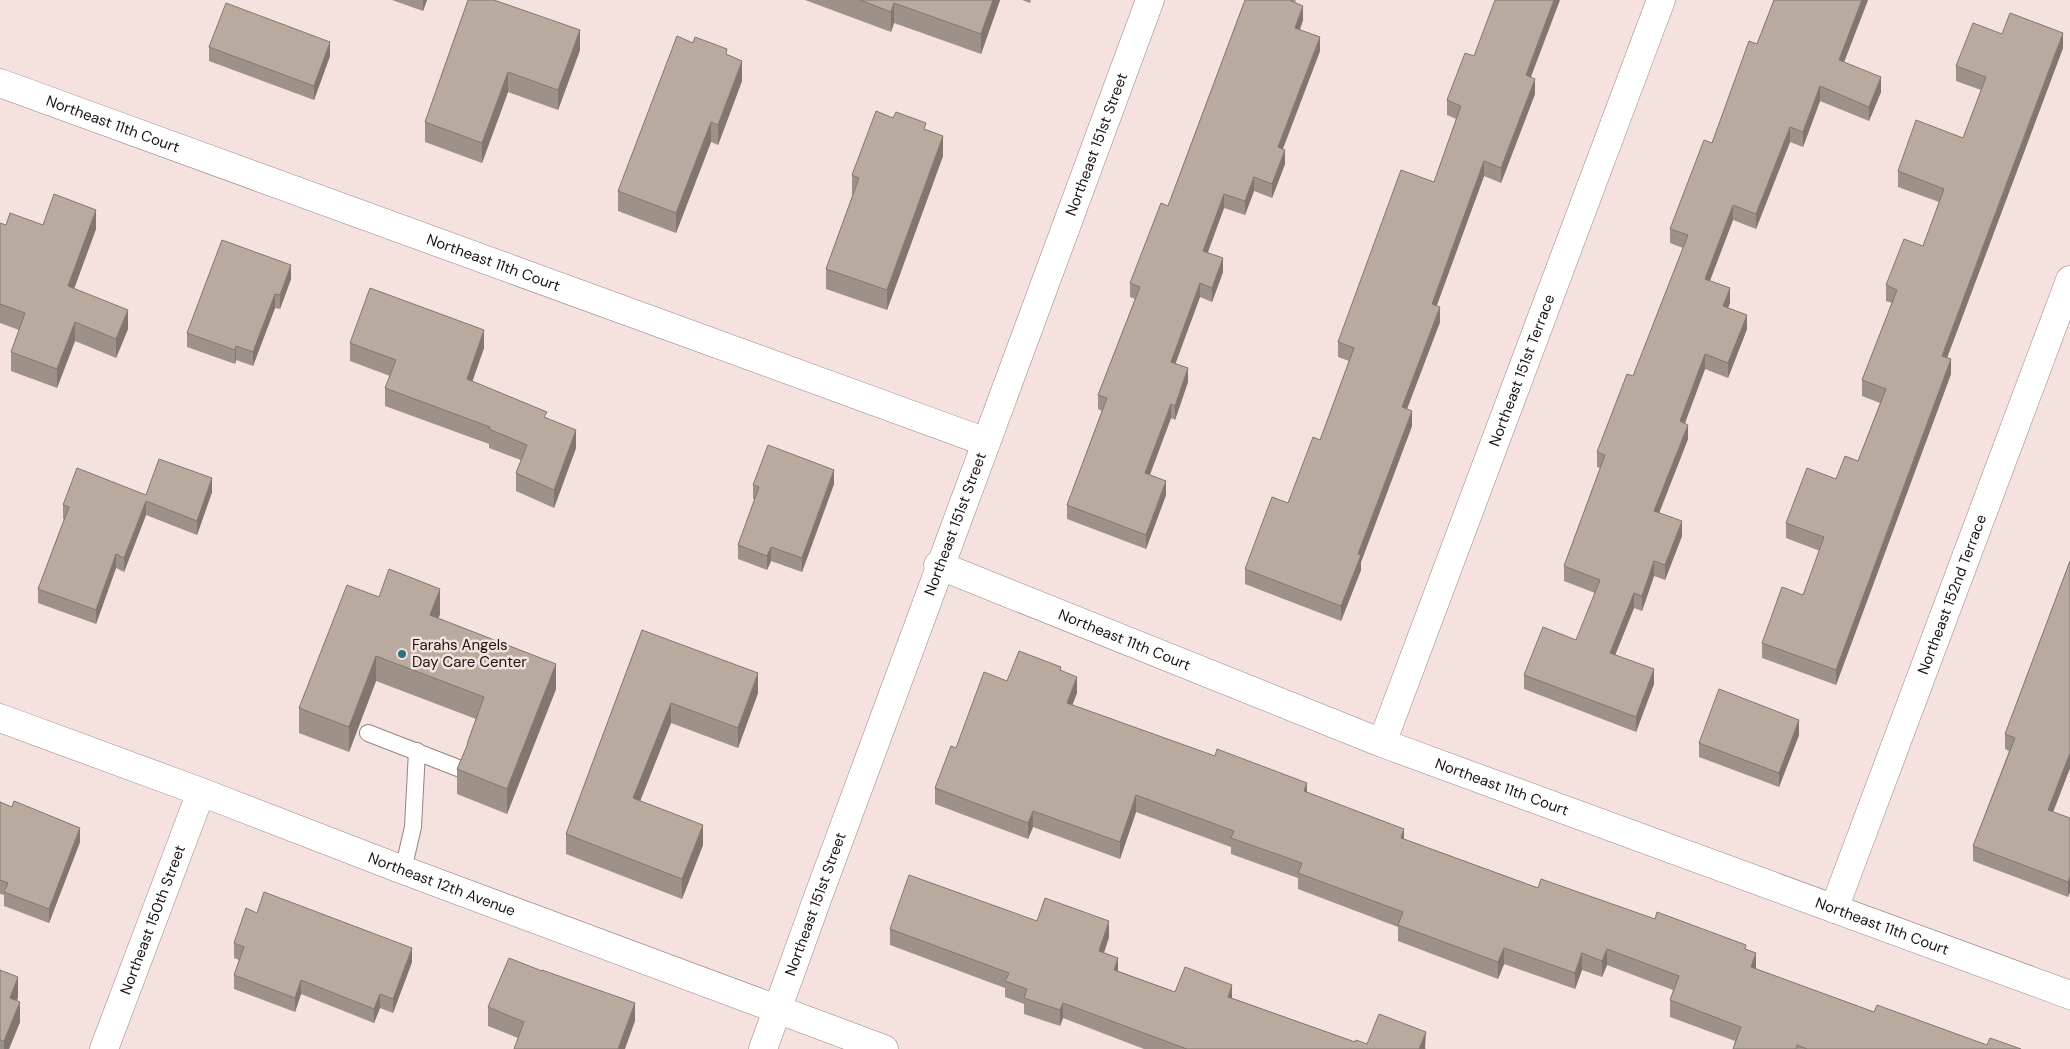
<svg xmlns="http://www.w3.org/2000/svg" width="2070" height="1049" font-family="'DM Sans',sans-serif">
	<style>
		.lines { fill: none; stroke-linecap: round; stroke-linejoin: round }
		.service-casing { stroke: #968380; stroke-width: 18 }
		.minor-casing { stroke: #968380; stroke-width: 29 }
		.tertiary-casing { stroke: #968380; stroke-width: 29 }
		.service { stroke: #fff; stroke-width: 16 }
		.minor { stroke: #fff; stroke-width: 28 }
		.tertiary { stroke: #fff; stroke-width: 28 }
		.wall { fill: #9e9288 }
		.shaded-wall { fill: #81776f }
		.building { fill: #b8aa9e; stroke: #81776f }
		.poi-dot { fill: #297379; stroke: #f5e1dd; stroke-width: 2 }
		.labels { text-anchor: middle; stroke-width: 5; stroke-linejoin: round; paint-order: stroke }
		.street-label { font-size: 15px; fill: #1b1412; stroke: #f5e1dd }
		.poi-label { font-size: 15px; fill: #1b1412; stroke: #f5e1dd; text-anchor: start }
	</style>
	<rect width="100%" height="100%" fill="#f5e1dd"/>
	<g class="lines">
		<defs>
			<g id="service">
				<polyline points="368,733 458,768"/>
				<polyline points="403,870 413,827 417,751"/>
			</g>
			<g id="minor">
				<path id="s1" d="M0,83L986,442"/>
				<path id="s2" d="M938,565L1382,743L2070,995"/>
				<path id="s3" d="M1382,743L1661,0"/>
				<path id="s4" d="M1834,909L2070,280"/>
				<path id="s5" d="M104,1049L201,792"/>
				<path id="s6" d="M763,1049C889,698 1021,349 1150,0"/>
			</g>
			<g id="tertiary">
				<path id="s7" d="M0,718L201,792L403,870L884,1049"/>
			</g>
		</defs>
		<use href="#service" class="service-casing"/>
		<use href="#minor" class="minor-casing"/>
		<use href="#tertiary" class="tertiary-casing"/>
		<use href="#service" class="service"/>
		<use href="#minor" class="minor"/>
		<use href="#tertiary" class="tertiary"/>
	</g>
	<g class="wall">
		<polygon points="392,0 427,0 423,11"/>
		<polygon points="468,0 580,50 558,110 508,92 482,163 425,142 425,122"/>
		<polygon points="805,0 1000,0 981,54 894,23 891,32"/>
		<polygon points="1022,0 1031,0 1030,3"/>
		<polygon points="1245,0 1296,0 1295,2 1303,20 1300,30 1320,51 1283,149 1285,164 1272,198 1254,191 1245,215 1224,208 1208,252 1223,272 1212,302 1200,297 1175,363 1188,382 1175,420 1171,418 1150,475 1166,495 1146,549 1067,519 1067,505 1102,411 1098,409 1098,395 1135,299 1130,297 1130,283 1168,206"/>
		<polygon points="1774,0 1868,0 1844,62 1881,92 1869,121 1820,101 1803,147 1790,142 1756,229 1733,220 1710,281 1730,303 1728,308 1747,329 1728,378 1705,369 1685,423 1688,439 1659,513 1682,536 1665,580 1654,576 1642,611 1634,608 1615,655 1654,684 1636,732 1524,689 1524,675 1576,640 1595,593 1564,581 1564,566 1600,468 1597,467 1597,452 1633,376 1683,248 1670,243 1670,229 1712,143 1757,44"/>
		<polygon points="2002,34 2063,48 1947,358 1951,374 1836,685 1762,658 1762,643 1803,595 1820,551 1786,538 1786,523 1836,479 1858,461 1880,403 1862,396 1862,380 1892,303 1886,301 1886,285 1923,246 1939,202 1898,187 1898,171 1963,138 1981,90 1956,81 1956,66"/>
		<polygon points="209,47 330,56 314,100 209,61"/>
		<polygon points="727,55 742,81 718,145 711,142 676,233 618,211 618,191"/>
		<polygon points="1474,56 1531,77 1535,94 1501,183 1484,176 1436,306 1440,322 1407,409 1412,426 1361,562 1361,570 1341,621 1245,584 1245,569 1288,503 1320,440 1349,361 1338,357 1338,342 1434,182 1456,119 1447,115 1447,100"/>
		<polygon points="926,130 943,156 887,310 826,289 826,269 853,195 852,195 852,175"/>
		<polygon points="0,223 6,225 43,225 96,229 74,289 128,329 116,358 75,341 57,388 11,371 11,352 19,330 0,323"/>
		<polygon points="291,279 280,309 275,308 253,366 236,360 235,364 187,347 187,333"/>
		<polygon points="350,343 484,348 472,381 547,418 576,448 554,508 516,491 516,473 521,460 489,448 489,444 385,406 385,388 390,376 350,361"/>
		<polygon points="834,484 802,572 771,561 767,570 738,559 738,545 755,499 753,499 753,485"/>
		<polygon points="212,492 197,535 146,515 124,572 116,568 96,624 38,603 38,589 64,519 63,519 63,505 146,495"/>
		<polygon points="2070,561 2070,768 2053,812 2070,818 2070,892 2068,897 1973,861 1973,846 2009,751 2005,749 2005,734"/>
		<polygon points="379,597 440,614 438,618 556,689 507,814 457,794 457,769 467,746 476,719 376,681 349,752 299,733 299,708"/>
		<polygon points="642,630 758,693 738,748 671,723 640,801 703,845 682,899 566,854 566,834"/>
		<polygon points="1061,670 1077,693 1072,705 1307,792 1404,839 1538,888 1655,919 1746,950 1756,969 1874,1012 1987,1045 2021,1049 1733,1049 1735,1041 1670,1017 1670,1000 1673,990 1607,965 1602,977 1582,970 1575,989 1504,964 1498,979 1398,941 1398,927 1298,889 1298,878 1231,854 1231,847 1136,812 1120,859 1033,827 1028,839 935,804 935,788 956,748 1007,681"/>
		<polygon points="1799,735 1779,787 1699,757 1699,743"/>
		<polygon points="0,802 80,842 49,923 4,906 4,895 0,894"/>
		<polygon points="257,913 412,962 393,1013 380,1008 374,1023 301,994 295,1012 234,989 234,975 239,960 234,958 234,943"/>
		<polygon points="1037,921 1109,937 1104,953 1118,971 1175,992 1232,998 1355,1042 1367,1044 1426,1048 1425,1049 1144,1049 1063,1018 1060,1026 1024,1014 1024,1004 1005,997 1005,988 890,945 890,929"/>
		<polygon points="0,970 18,997 17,1001 20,1022 9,1049 0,1049"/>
		<polygon points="488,1007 635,1021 518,1038 488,1026"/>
	</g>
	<g class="shaded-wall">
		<polygon points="423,0 427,0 423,11"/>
		<polygon points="993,0 1000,0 981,54 981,34"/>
		<polygon points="1554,0 1560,0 1526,90 1526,75"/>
		<polygon points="1862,0 1868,0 1839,75 1839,60"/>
		<polygon points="894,3 894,23 891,32 891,12"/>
		<polygon points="1303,6 1303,20 1295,42 1295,28"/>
		<polygon points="580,30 580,50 558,110 558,90"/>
		<polygon points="2063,33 2063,48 1942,371 1942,356"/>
		<polygon points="1320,37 1320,51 1278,161 1278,147"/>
		<polygon points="330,42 330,56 314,100 314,86"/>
		<polygon points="742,61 742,81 718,145 718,125"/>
		<polygon points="508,72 508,92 482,163 482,143"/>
		<polygon points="1881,77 1881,92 1869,121 1869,107"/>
		<polygon points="1535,79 1535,94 1501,183 1501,168"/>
		<polygon points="1820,86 1820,101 1803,147 1803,132"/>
		<polygon points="711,122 711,142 676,233 676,213"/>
		<polygon points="1790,127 1790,142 1756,229 1756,214"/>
		<polygon points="943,136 943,156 887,310 887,290"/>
		<polygon points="1285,150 1285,164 1272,198 1272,184"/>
		<polygon points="1484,161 1484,176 1432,319 1432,304"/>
		<polygon points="1254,177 1254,191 1245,215 1245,201"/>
		<polygon points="1224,194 1224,208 1203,265 1203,251"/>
		<polygon points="1733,205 1733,220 1705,293 1705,279"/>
		<polygon points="96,210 96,229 68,305 68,286"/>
		<polygon points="1223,258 1223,272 1212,302 1212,288"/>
		<polygon points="291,265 291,279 280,309 280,295"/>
		<polygon points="1200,283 1200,297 1171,376 1171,362"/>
		<polygon points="1730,288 1730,303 1723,320 1723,306"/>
		<polygon points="275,294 275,308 253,366 253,352"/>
		<polygon points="1440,307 1440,322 1402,422 1402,407"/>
		<polygon points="128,310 128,329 116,358 116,339"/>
		<polygon points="1747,315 1747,329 1728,378 1728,363"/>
		<polygon points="75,322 75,341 57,388 57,369"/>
		<polygon points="484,330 484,348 467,397 467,379"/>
		<polygon points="236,346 236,360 235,364 235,350"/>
		<polygon points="1705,354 1705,369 1680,436 1680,421"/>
		<polygon points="1951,359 1951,374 1836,685 1836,670"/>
		<polygon points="1188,368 1188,382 1175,420 1175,406"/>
		<polygon points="1171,404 1171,418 1145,487 1145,473"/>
		<polygon points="1412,411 1412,426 1361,562 1361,570 1341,621 1341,606 1358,554"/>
		<polygon points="1688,425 1688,439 1654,526 1654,511"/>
		<polygon points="576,430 576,448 554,508 554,490"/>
		<polygon points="834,470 834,484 802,572 802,558"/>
		<polygon points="212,478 212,492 197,535 197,521"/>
		<polygon points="1166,481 1166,495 1146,549 1146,535"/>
		<polygon points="146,501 146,515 124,572 124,558"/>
		<polygon points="1682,521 1682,536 1665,580 1665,565"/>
		<polygon points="771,547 771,561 767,570 767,556"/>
		<polygon points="116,554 116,568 96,624 96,610"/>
		<polygon points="1654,561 1654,576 1642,611 1642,596"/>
		<polygon points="440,589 440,614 430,640 430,615"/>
		<polygon points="1634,593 1634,608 1610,668 1610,653"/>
		<polygon points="376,656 376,681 349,752 349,727"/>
		<polygon points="556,664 556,689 507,814 507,789"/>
		<polygon points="1654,669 1654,684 1636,732 1636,717"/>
		<polygon points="758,673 758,693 738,748 738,728"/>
		<polygon points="1077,677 1077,693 1067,719 1067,703"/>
		<polygon points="671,703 671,723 633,819 633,798"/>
		<polygon points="1799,720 1799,735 1779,787 1779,773"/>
		<polygon points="2070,753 2070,768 2048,825 2048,810"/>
		<polygon points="1307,783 1307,799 1304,791"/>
		<polygon points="1136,795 1136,812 1120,859 1120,842"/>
		<polygon points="1033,811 1033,827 1028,839 1028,823"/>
		<polygon points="703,825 703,845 682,899 682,879"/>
		<polygon points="80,828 80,842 49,923 49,909"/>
		<polygon points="1404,829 1404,845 1401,838"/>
		<polygon points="2070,877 2070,892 2068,897 2068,882"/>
		<polygon points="1109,921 1109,937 1099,967 1099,951"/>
		<polygon points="412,948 412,962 393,1013 393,999"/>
		<polygon points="1504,948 1504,964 1498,979 1498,962"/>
		<polygon points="1607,949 1607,965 1602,977 1602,961"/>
		<polygon points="1582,953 1582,970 1575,989 1575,973"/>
		<polygon points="1756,953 1756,970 1751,967"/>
		<polygon points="1118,958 1118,974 1114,970"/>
		<polygon points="18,977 18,997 10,1018 10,998"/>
		<polygon points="301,980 301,994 295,1012 295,998"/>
		<polygon points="1232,985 1232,1001 1228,997"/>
		<polygon points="380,994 380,1008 374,1023 374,1009"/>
		<polygon points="20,1002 20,1022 9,1049 4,1049 4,1041"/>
		<polygon points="635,1003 635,1021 625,1049 618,1049"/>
		<polygon points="1063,1003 1063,1018 1060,1026 1060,1010"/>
		<polygon points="1426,1032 1425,1049 1419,1049"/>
	</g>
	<g class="building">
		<polygon points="468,0 494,0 580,30 558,90 508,72 482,143 425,122"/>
		<polygon points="860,0 993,0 981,34 894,3 891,12"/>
		<polygon points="1245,0 1291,0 1291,1 1303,6 1295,28 1320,37 1278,147 1285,150 1272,184 1254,177 1245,201 1224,194 1203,251 1223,258 1212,288 1200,283 1171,362 1188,368 1175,406 1171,404 1145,473 1166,481 1146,535 1067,505 1107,398 1098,395 1140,287 1130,283 1161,203 1168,206"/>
		<polygon points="1495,0 1554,0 1526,75 1535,79 1501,168 1484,161 1432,304 1440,307 1402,407 1412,411 1358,554 1361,555 1341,606 1245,569 1272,497 1288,503 1313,437 1320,440 1354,348 1338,342 1401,170 1434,182 1461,106 1447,100 1465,53 1474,56"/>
		<polygon points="1774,0 1862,0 1839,60 1881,77 1869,107 1820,86 1803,132 1790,127 1756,214 1733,205 1705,279 1730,288 1723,306 1747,315 1728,363 1705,354 1680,421 1688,425 1654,511 1682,521 1665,565 1654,561 1642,596 1634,593 1610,653 1654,669 1636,717 1524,675 1543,627 1576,640 1600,580 1564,566 1605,455 1597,452 1627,374 1633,376 1688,235 1670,229 1704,140 1712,143 1749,41 1757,44"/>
		<polygon points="226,3 330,42 314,86 209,47"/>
		<polygon points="2010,13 2063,33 1942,356 1951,359 1836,670 1762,643 1782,587 1803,595 1824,537 1786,523 1807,468 1836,479 1845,456 1858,461 1886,389 1862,380 1897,290 1886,285 1904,239 1923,246 1944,189 1898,171 1916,120 1963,138 1986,77 1956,66 1973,23 2002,34"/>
		<polygon points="677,36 693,43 695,37 727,49 726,54 742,61 718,125 711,122 676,213 618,191"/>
		<polygon points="876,111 893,118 896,112 926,123 924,129 943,136 887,290 826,269 859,178 852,175"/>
		<polygon points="54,194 96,210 68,286 128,310 116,339 75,322 57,369 11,352 25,313 0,304 0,223 6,225 10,213 43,225"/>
		<polygon points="222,240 291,265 280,295 275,294 253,352 236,346 235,350 187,333"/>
		<polygon points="370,288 484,330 467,379 547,412 544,417 576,430 554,490 516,473 527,445 489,429 490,427 385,388 396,360 350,343"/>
		<polygon points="768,445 834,470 802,558 771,547 767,556 738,545 759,487 753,485"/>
		<polygon points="159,459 212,478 197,521 146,501 124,558 116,554 96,610 38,589 69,507 63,505 77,468 146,495"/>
		<polygon points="2070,561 2070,753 2048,810 2070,818 2070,877 2068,882 1973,846 2015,738 2005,734"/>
		<polygon points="389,569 440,589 430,615 556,664 507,789 457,769 467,746 468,741 484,697 376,656 349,727 299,708 347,585 379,597"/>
		<polygon points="642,630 758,673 738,728 671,703 633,798 703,825 682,879 566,834"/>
		<polygon points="1019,651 1061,667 1060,670 1077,677 1067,703 1215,756 1217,749 1307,783 1304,791 1404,829 1401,838 1538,888 1541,879 1655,919 1657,912 1746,945 1745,949 1756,953 1751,967 1874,1012 1877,1005 1987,1045 1990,1038 2021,1049 1807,1049 1797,1045 1796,1049 1733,1049 1741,1027 1670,1000 1679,976 1607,949 1602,961 1582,953 1575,973 1504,948 1498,962 1398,925 1403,912 1298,873 1302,863 1231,838 1234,831 1136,795 1120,842 1033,811 1028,823 935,788 951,746 956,748 984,672 1007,681"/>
		<polygon points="1719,689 1799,720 1779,773 1699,743"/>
		<polygon points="14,801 80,828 49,909 4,892 8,883 0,880 0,802 12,807"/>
		<polygon points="909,875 1037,921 1045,898 1109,921 1099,951 1118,958 1114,970 1175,992 1185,967 1232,985 1228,997 1355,1042 1356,1040 1367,1044 1379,1014 1426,1032 1419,1049 1187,1049 1063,1003 1060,1010 1024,998 1027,989 1005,981 1009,973 890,929"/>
		<polygon points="264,892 412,948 393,999 380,994 374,1009 301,980 295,998 234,975 244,947 234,943 246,908 257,913"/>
		<polygon points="509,958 542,971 542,970 635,1003 618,1049 514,1049 524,1022 488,1007"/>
		<polygon points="0,970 18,977 10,998 20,1002 4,1041 0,1040"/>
	</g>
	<circle class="poi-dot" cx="402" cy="654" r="5"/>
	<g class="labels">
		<g class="street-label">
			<text dy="5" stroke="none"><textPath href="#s1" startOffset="120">Northeast 11th Court</textPath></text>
			<text dy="5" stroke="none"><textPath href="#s6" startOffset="964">Northeast 151st Street</textPath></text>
			<text dy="5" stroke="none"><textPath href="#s1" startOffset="525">Northeast 11th Court</textPath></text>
			<text dy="5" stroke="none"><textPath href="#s3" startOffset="398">Northeast 151st Terrace</textPath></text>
			<text dy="5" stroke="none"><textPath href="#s6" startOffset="559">Northeast 151st Street</textPath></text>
			<text dy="5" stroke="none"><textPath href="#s4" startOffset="336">Northeast 152nd Terrace</textPath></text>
			<text dy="5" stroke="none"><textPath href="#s2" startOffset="201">Northeast 11th Court</textPath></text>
			<text dy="5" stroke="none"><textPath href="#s2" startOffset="606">Northeast 11th Court</textPath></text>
			<text dy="5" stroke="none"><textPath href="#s7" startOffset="472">Northeast 12th Avenue</textPath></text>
			<text dy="5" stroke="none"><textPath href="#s6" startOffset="154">Northeast 151st Street</textPath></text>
			<text dy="5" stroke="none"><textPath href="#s5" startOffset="138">Northeast 150th Street</textPath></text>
			<text dy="5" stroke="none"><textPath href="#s2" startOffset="1011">Northeast 11th Court</textPath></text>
		</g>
		<g class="poi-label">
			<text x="412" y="650">Farahs Angels<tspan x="412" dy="17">Day Care Center</tspan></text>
		</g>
	</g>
</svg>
